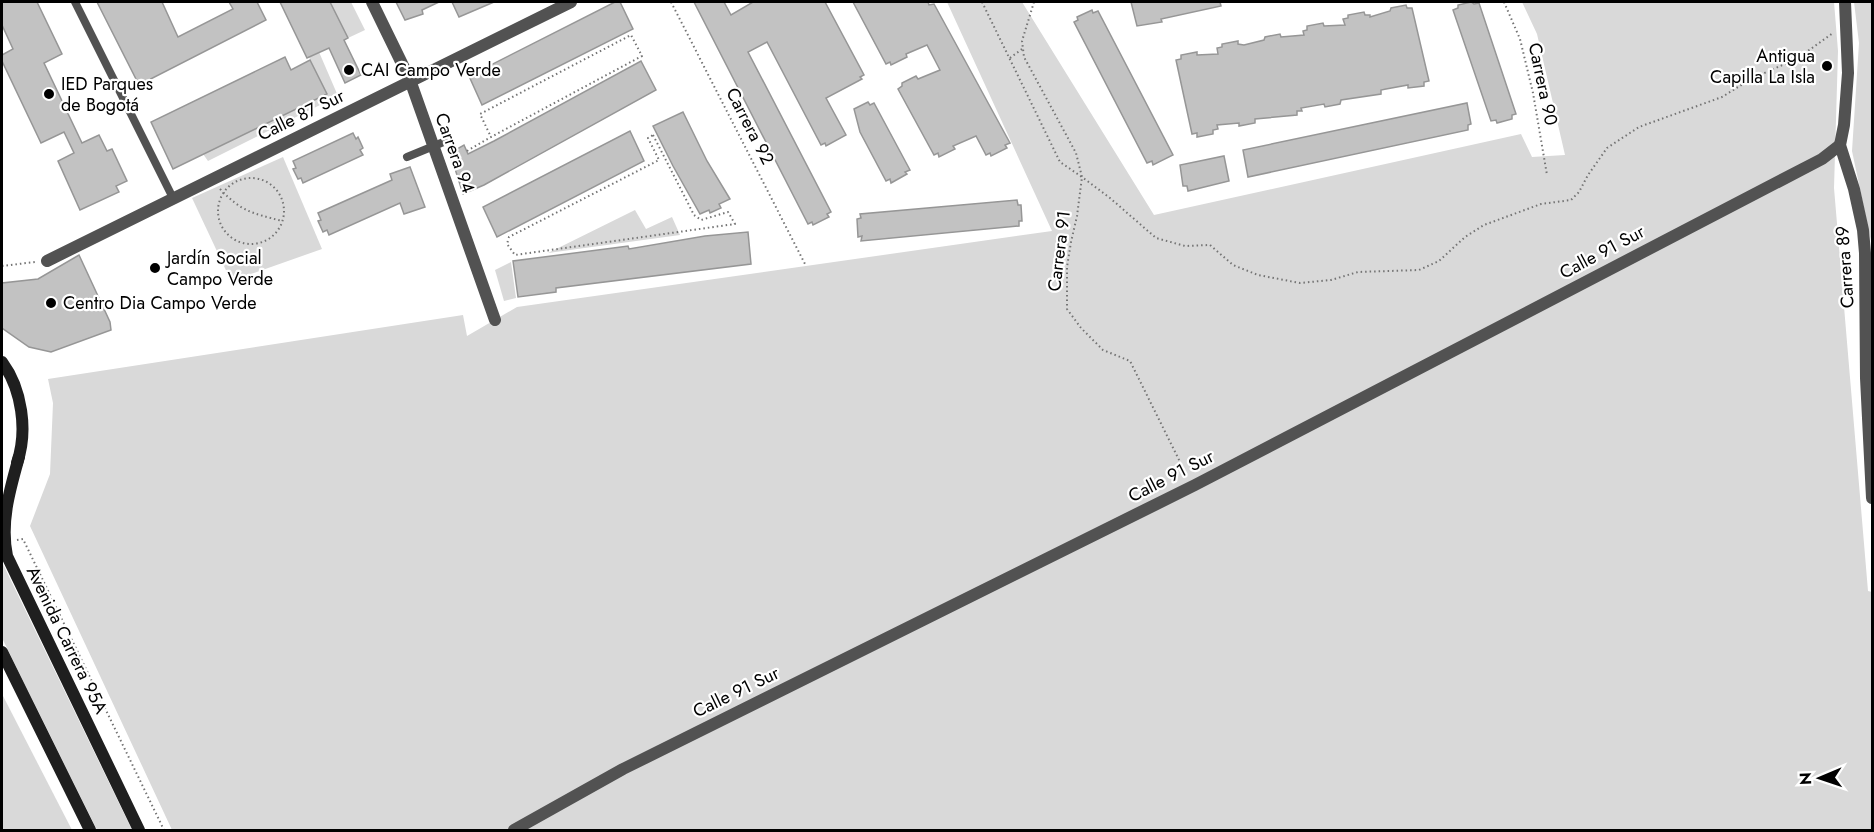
<svg xmlns="http://www.w3.org/2000/svg" width="1874" height="832" font-family="Jost,sans-serif">
	<style>
		.green { fill: #d9d9d9 }
		.building { fill: #c2c2c2; stroke: #969696; stroke-width: 1.5 }
		.lines { fill: none; stroke-linecap: round; stroke-linejoin: round }
		.path { stroke: #747474; stroke-width: 2; stroke-dasharray: 1.5 3; stroke-linecap: butt }
		.lane { stroke: #525252; stroke-width: 8 }
		.street { stroke: #525252; stroke-width: 12 }
		.secondary { stroke: #1f1f1f; stroke-width: 12 }
		.poi-dot { fill: #000; stroke: #fff; stroke-width: 2 }
		.labels { text-anchor: middle; stroke-width: 4.5; stroke-linejoin: round; paint-order: stroke }
		.poi-label { font-size: 18px; fill: #000; stroke: #fff; text-anchor: start }
		.street-label { font-size: 18px; fill: #000; stroke: #fff }
	</style>
	<rect width="100%" height="100%" fill="#fff"/>
	<g class="green">
		<polygon points="330,2 351,2 365,30 348,38"/>
		<polygon points="947,2 1022,2 1154,215 1521,134 1532,157 1565,155 1537,34 1522,2 1834,2 1838,51 1834,188 1868,591 1872,592 1872,830 172,830 30,526 50,474 53,403 48,379 463,315 467,336 517,307 1052,231"/>
		<polygon points="1854,2 1872,2 1872,246 1852,151 1859,43"/>
		<polygon points="319,52 338,96 208,161 203,154 326,94 309,57"/>
		<polygon points="283,157 322,249 231,281 192,198"/>
		<polygon points="635,210 646,229 672,217 680,235 548,253"/>
		<polygon points="511,262 516,298 504,301 495,270"/>
		<polygon points="2,562 132,830 97,830 2,638"/>
		<polygon points="2,694 72,830 2,830"/>
	</g>
	<g class="building">
		<polygon points="2,2 37,2 62,54 44,63 82,143 99,135 107,151 112,149 127,181 116,186 119,192 80,210 58,161 74,153 64,132 41,143 2,61 2,55 13,49 2,25"/>
		<polygon points="97,2 162,2 178,37 233,9 229,2 257,2 266,20 139,85"/>
		<polygon points="280,2 330,2 348,38 344,40 361,75 345,83 329,48 307,58"/>
		<polygon points="396,2 439,2 422,10 423,14 405,20"/>
		<polygon points="452,2 494,2 459,17"/>
		<polygon points="615,2 620,2 633,29 482,105 469,76"/>
		<polygon points="694,2 724,2 731,15 753,2 825,2 864,75 860,77 862,79 826,98 846,135 826,146 825,143 821,145 767,42 748,52 831,212 827,214 829,217 813,225 812,222 808,224"/>
		<polygon points="853,2 928,2 929,5 934,4 1010,143 1005,145 1007,148 991,156 990,153 986,155 976,136 953,146 955,149 939,157 938,153 934,155 898,89 902,86 902,83 916,76 918,79 940,70 927,45 906,54 907,57 891,65 890,62 886,64"/>
		<polygon points="1131,2 1220,2 1221,6 1161,19 1162,22 1137,26"/>
		<polygon points="1471,2 1474,4 1479,3 1516,114 1512,115 1512,119 1497,123 1496,120 1491,121 1453,10 1458,8 1458,5"/>
		<polygon points="1406,5 1407,8 1412,8 1429,81 1424,82 1424,86 1408,88 1408,85 1386,89 1381,90 1381,94 1341,100 1340,104 1325,107 1324,104 1301,108 1302,111 1297,111 1297,115 1255,119 1255,123 1239,126 1239,123 1217,125 1218,129 1213,130 1213,134 1197,137 1197,133 1192,134 1176,60 1181,59 1181,55 1197,52 1197,55 1218,54 1217,48 1222,47 1222,44 1238,41 1238,44 1244,45 1264,40 1265,37 1280,34 1281,37 1304,35 1303,31 1307,30 1307,26 1323,23 1324,26 1345,25 1343,19 1348,18 1348,15 1364,12 1365,15 1370,15 1370,17 1390,11 1391,8"/>
		<polygon points="1092,10 1093,13 1098,11 1173,155 1153,165 1152,161 1147,163 1074,22 1078,20 1077,17"/>
		<polygon points="285,57 291,70 310,60 327,94 173,169 151,122"/>
		<polygon points="641,61 656,90 484,185 463,194 450,153 464,145 468,154 494,141"/>
		<polygon points="868,102 870,105 874,103 910,170 905,172 907,174 891,183 890,179 886,181 860,132 854,109"/>
		<polygon points="1467,103 1471,124 1468,125 1468,130 1248,177 1243,150"/>
		<polygon points="683,112 707,161 730,199 719,204 721,208 710,213 709,210 700,214 673,166 653,126"/>
		<polygon points="630,131 644,161 497,237 483,207"/>
		<polygon points="353,133 356,139 358,137 363,148 360,150 363,155 303,183 301,178 298,179 293,169 296,168 293,161"/>
		<polygon points="1224,156 1229,181 1188,191 1187,186 1183,186 1180,165"/>
		<polygon points="410,167 425,207 404,214 400,203 329,235 327,230 323,232 318,221 321,220 318,213 392,180 390,174"/>
		<polygon points="1017,200 1018,205 1021,205 1022,221 1019,221 1019,226 861,241 862,236 858,237 857,219 861,218 860,214"/>
		<polygon points="748,232 751,264 556,288 556,292 518,297 513,261 621,247 628,246 629,249 705,236"/>
		<polygon points="79,255 110,322 111,330 51,352 29,347 2,328 2,283 38,279"/>
	</g>
	<g class="lines">
		<g class="path">
			<polyline points="671,2 805,264"/>
			<polyline points="982,2 1060,162 1082,177 1077,216 1071,242 1067,267 1067,309 1081,328 1103,350 1130,361 1187,476"/>
			<polyline points="1034,2 1022,41 1024,57 1076,153 1082,177 1110,198 1156,238 1185,246 1210,245 1233,265 1258,275 1300,283 1331,280 1358,272 1419,270 1439,261 1465,237 1484,225 1541,204 1571,200 1579,192 1588,175 1607,148 1639,127 1722,97 1751,79 1798,58 1833,33"/>
			<polyline points="1504,2 1520,39 1533,93 1547,175"/>
			<polyline points="1010,58 1022,49"/>
			<polygon points="653,135 694,215 701,220 728,212 735,224 515,255 507,244 509,237 659,160 648,138"/>
			<polyline points="467,151 491,137 642,56 631,35 480,114 491,137"/>
			<circle cx="251" cy="211" r="33"/>
			<path d="M220,189C242,212 252,213 282,221"/>
			<polyline points="2,266 35,262"/>
			<polyline points="17,540 23,539 164,830"/>
		</g>
		<g class="lane">
			<polyline points="75,2 173,198"/>
			<polyline points="407,157 446,141"/>
		</g>
		<g class="street">
			<polyline points="372,2 410,80 495,320"/>
			<polyline points="1845,2 1848,73 1844,125 1840,145 1854,189 1863,230 1865,253 1866,378 1872,498"/>
			<polyline points="47,261 571,2"/>
			<polyline points="514,830 623,769 1195,485 1822,159 1840,145"/>
		</g>
		<g class="secondary">
			<path d="M2,362C22,389 28,431 17,463"/>
			<path d="M19,457C10,489 0,522 7,556L139,830"/>
			<polyline points="2,652 90,830"/>
		</g>
	</g>
	<g class="poi-dot">
		<circle cx="1827" cy="66" r="6"/>
		<circle cx="349" cy="70" r="6"/>
		<circle cx="49" cy="94" r="6"/>
		<circle cx="155" cy="268" r="6"/>
		<circle cx="51" cy="303" r="6"/>
	</g>
	<g class="labels">
		<g class="poi-label">
			<text x="1815" y="62" text-anchor="end">Antigua<tspan x="1815" dy="21">Capilla La Isla</tspan></text>
			<text x="361" y="76">CAI Campo Verde</text>
			<text x="61" y="90">IED Parques<tspan x="61" dy="21">de Bogotá</tspan></text>
			<text x="167" y="264">Jardín Social<tspan x="167" dy="21">Campo Verde</tspan></text>
			<text x="63" y="309">Centro Dia Campo Verde</text>
		</g>
		<g class="street-label">
			<text transform="translate(1543 84) rotate(78)" y="6">Carrera 90</text>
			<text transform="translate(301 115) rotate(-26)" y="6">Calle 87 Sur</text>
			<text transform="translate(750 126) rotate(63)" y="6">Carrera 92</text>
			<text transform="translate(455 153) rotate(70)" y="6">Carrera 94</text>
			<text transform="translate(1059 251) rotate(-83)" y="6">Carrera 91</text>
			<text transform="translate(1602 252) rotate(-28)" y="6">Calle 91 Sur</text>
			<text transform="translate(1845 267) rotate(-94)" y="6">Carrera 89</text>
			<text transform="translate(1171 476) rotate(-27)" y="6">Calle 91 Sur</text>
			<text transform="translate(67 640) rotate(64)" y="6">Avenida Carrera 95A</text>
			<text transform="translate(736 692) rotate(-26)" y="6">Calle 91 Sur</text>
		</g>
	</g>
	<rect width="1874" height="832" fill="none" stroke="#000000" stroke-width="6"/>
	<g transform="translate(1820 778) rotate(268)" stroke="#ffffff" stroke-width="4.5" paint-order="stroke">
	<path d="M0-4.5L10 22L0 15L-10 22Z" fill="#000000"/>
	<text y="-9" font-size="16" font-weight="bold" text-anchor="middle" fill="#000000">N</text>
	</g>
</svg>
